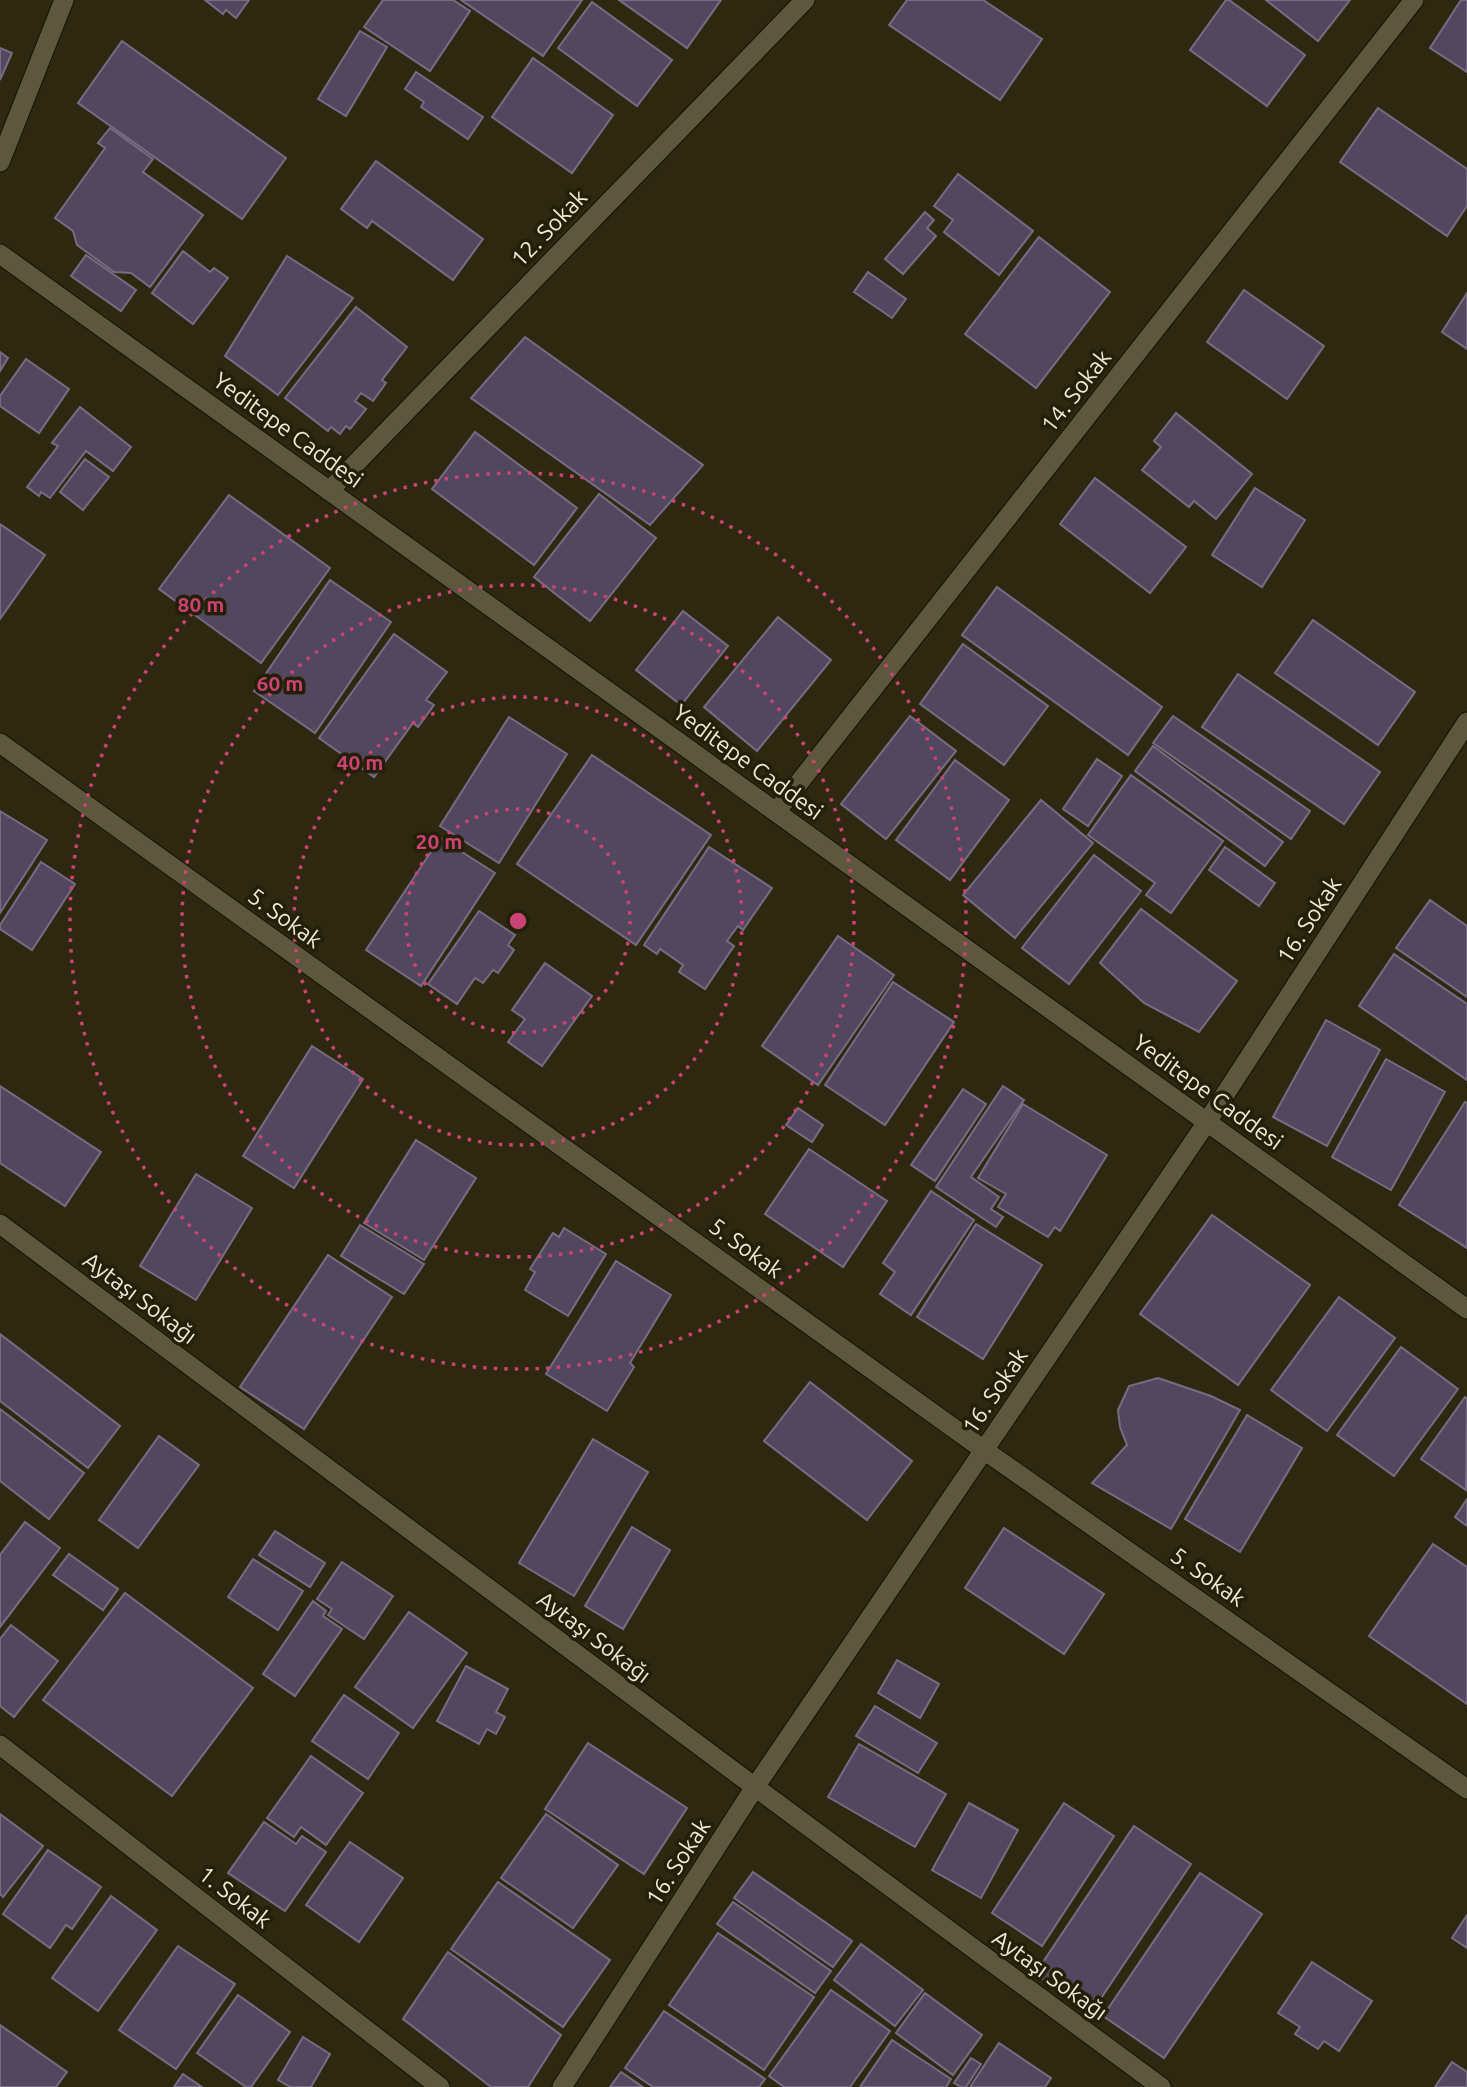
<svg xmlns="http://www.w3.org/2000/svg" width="1467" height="2087" font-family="Ubuntu,sans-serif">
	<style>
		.building { fill: #51475e; stroke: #776c84; stroke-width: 2 }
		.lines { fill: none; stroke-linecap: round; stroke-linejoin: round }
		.minor-casing { stroke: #161100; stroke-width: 21 }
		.tertiary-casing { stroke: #161100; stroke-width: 21 }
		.minor { stroke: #5d573e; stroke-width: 19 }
		.tertiary { stroke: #5d573e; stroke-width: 19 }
		.ring { fill: none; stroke: #cb4275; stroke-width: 3.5; stroke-dasharray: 3.5 7 }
		.labels { text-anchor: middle; stroke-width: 7; stroke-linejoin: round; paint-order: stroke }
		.street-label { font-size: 23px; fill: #edeadc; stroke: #241f07 }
		.centre { fill: #cb4275; stroke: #241f07; stroke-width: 3.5 }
		.ring-label { font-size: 21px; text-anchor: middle; font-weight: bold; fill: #cb4275; stroke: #241f07; stroke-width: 7; stroke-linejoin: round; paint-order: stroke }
	</style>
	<rect width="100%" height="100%" fill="#2e2811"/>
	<g class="building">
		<polygon points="205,0 249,0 236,18 226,10 223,14"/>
		<polygon points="383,0 453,0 470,11 430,71 364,27"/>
		<polygon points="461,0 582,0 543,56"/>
		<polygon points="619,0 721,0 687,48"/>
		<polygon points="907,0 983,0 1042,39 1000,100 889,25"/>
		<polygon points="1226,0 1229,0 1305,55 1267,106 1190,50"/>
		<polygon points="1266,0 1350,0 1318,41"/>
		<polygon points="1461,0 1467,0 1467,72 1430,48"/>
		<polygon points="592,2 672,60 637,106 558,48"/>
		<polygon points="360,31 387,47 346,116 318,99"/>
		<polygon points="122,41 286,158 242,219 78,103"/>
		<polygon points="0,48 12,53 0,80"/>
		<polygon points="533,58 613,115 572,173 492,117"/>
		<polygon points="416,72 483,117 468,139 421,107 424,102 405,89"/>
		<polygon points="1378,108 1467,169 1467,206 1447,236 1340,162"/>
		<polygon points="110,128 153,159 143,172 203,215 150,287 131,273 114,272 77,245 73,231 55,218 105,148 98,143"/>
		<polygon points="376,161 483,239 453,280 372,221 367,228 341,209"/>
		<polygon points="958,174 1033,231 999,275 944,232 953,220 934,206"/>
		<polygon points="925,212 934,220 927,228 936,236 903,274 885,259"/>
		<polygon points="1039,237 1110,292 1036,388 965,334"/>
		<polygon points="183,251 210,272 214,268 228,278 193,324 152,293"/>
		<polygon points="86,255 136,290 121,311 71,276"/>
		<polygon points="287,256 353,298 278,395 225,356"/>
		<polygon points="868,272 906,299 892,318 854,292"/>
		<polygon points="1244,290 1324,346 1287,399 1207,342"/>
		<polygon points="1467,293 1467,349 1442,332"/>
		<polygon points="356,307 407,347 382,380 386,383 373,401 361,393 355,401 366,409 350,429 346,426 340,434 331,427 328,431 285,398"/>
		<polygon points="525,337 703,465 650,525 471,398"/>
		<polygon points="0,352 8,358 0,371"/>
		<polygon points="26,359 69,389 39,433 0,406 0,396"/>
		<polygon points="80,407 131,447 113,471 86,451 50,498 41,492 39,496 27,487 58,446 52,443"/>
		<polygon points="1176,413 1252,474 1216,519 1194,501 1189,507 1142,470 1161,447 1154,441"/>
		<polygon points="475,432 577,508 534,565 432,489"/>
		<polygon points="85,459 109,477 83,510 60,492"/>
		<polygon points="1095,478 1186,547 1150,593 1060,524"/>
		<polygon points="1255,488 1305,520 1262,587 1212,555"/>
		<polygon points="599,494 656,538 590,621 534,577"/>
		<polygon points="229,495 330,568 261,663 159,589"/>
		<polygon points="0,524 45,555 0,619"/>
		<polygon points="330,580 391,622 315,733 254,691"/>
		<polygon points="997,587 1162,707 1128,755 962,635"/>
		<polygon points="683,611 728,646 681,705 636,670"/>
		<polygon points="778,617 831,660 757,751 704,707"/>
		<polygon points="1313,620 1415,692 1378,745 1275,673"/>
		<polygon points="394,634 447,672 426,700 434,705 418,727 413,723 374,777 319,738"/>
		<polygon points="963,644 1048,706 1004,765 920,704"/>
		<polygon points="1238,674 1380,772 1344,824 1202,727"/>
		<polygon points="910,716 956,751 886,839 841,804"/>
		<polygon points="1173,716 1310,811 1291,839 1153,743"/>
		<polygon points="509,717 567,754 499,863 440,826"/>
		<polygon points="1153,746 1283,842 1265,866 1135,771"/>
		<polygon points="592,755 711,835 636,945 517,864"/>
		<polygon points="1097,759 1122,776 1088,826 1063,809"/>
		<polygon points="955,760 1009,800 950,880 896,840"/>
		<polygon points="1131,775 1223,841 1171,913 1146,895 1155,883 1088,835"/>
		<polygon points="1041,800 1093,843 1015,938 963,895"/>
		<polygon points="0,811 47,840 0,913"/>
		<polygon points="440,838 495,873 421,986 366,950"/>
		<polygon points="709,847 772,888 743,930 738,926 727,941 734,946 705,989 679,972 683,965 660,949 657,954 644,945"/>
		<polygon points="1225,847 1275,883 1259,906 1209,870"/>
		<polygon points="1094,855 1141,891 1069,984 1022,948"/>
		<polygon points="41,862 75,884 32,950 0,929 0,925"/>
		<polygon points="1430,900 1467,926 1467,997 1396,948"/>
		<polygon points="1141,909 1237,981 1199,1032 1144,1003 1100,963"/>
		<polygon points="479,911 515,935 508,945 514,950 498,973 493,970 483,983 475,978 457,1004 428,984"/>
		<polygon points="838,936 894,975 818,1085 762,1046"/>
		<polygon points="1394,954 1467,1004 1467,1080 1359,1006"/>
		<polygon points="545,963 592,996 542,1066 508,1042 525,1019 512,1010"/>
		<polygon points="893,982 954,1022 885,1125 825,1085"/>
		<polygon points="1326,1020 1380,1050 1327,1146 1273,1117"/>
		<polygon points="312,1046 363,1079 294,1188 243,1156"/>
		<polygon points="1386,1059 1445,1092 1391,1190 1332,1157"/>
		<polygon points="0,1086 101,1152 65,1206 0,1163"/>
		<polygon points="1003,1086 1024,1100 971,1177 999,1197 991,1209 1003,1217 996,1227 936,1187"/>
		<polygon points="963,1089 986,1104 935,1181 911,1165"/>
		<polygon points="1465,1102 1467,1103 1467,1248 1399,1205"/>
		<polygon points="1023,1104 1107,1155 1060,1231 1055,1227 1048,1237 998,1207 1006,1194 978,1178"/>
		<polygon points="798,1108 823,1125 812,1142 786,1125"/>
		<polygon points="416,1140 476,1178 424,1260 364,1223"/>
		<polygon points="809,1149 887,1201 843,1267 765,1214"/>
		<polygon points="196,1174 252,1208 196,1300 140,1266"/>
		<polygon points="931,1191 974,1220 911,1315 880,1294 895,1272 883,1263"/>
		<polygon points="1212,1215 1310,1285 1238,1385 1140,1314"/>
		<polygon points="976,1224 1042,1265 983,1359 917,1317"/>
		<polygon points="360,1225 424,1264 404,1294 341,1256"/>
		<polygon points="564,1228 606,1254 568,1316 525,1290 535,1272 530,1269 553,1233 559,1237"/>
		<polygon points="328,1255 392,1297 304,1429 240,1387"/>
		<polygon points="616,1261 671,1295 630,1363 634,1367 607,1411 546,1374"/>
		<polygon points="1339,1297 1395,1338 1327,1431 1271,1390"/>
		<polygon points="0,1334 120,1426 88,1468 0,1401"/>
		<polygon points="1401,1347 1458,1389 1394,1476 1337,1435"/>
		<polygon points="1158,1378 1211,1396 1240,1410 1171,1529 1092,1483 1127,1445 1120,1427 1118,1410 1129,1386"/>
		<polygon points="810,1382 912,1461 867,1520 764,1441"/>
		<polygon points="1465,1397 1467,1399 1466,1490 1421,1459"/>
		<polygon points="0,1409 84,1473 49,1519 0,1481"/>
		<polygon points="1247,1415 1302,1448 1240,1552 1185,1519"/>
		<polygon points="159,1436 199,1465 138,1548 99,1520"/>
		<polygon points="593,1439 648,1472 574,1596 519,1563"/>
		<polygon points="1467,1499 1467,1526 1455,1517"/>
		<polygon points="25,1522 60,1548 0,1627 0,1555"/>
		<polygon points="632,1527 670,1550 623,1629 585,1606"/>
		<polygon points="1004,1528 1104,1594 1064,1654 965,1588"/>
		<polygon points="275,1531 325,1563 310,1587 259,1555"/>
		<polygon points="1433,1544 1467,1567 1467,1704 1369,1636"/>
		<polygon points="69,1554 118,1589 103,1610 53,1575"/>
		<polygon points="253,1559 303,1591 278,1630 228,1597"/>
		<polygon points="342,1562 393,1596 364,1639 328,1615 332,1609 317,1599"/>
		<polygon points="125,1593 253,1688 172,1796 43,1700"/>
		<polygon points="313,1601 326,1611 323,1616 342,1629 295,1696 263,1674"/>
		<polygon points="409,1612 467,1653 413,1728 355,1687"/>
		<polygon points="11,1625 58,1661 14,1717 0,1706 0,1639"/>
		<polygon points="897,1660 939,1684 920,1718 878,1693"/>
		<polygon points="466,1666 508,1689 496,1712 505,1717 496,1734 487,1729 479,1744 437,1721"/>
		<polygon points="344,1695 399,1733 368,1779 312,1741"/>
		<polygon points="875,1706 937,1743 918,1773 856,1736"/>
		<polygon points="588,1743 687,1808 644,1874 545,1809"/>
		<polygon points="859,1744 946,1794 915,1847 828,1797"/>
		<polygon points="311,1756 363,1793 326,1845 301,1827 294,1837 267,1818"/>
		<polygon points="969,1803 1018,1830 981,1898 932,1870"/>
		<polygon points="1064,1803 1114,1836 1042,1946 992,1913"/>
		<polygon points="0,1814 43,1846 3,1897 0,1894"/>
		<polygon points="546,1814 618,1865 573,1928 501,1878"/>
		<polygon points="264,1822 296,1844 302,1836 326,1852 285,1911 228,1873"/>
		<polygon points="1134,1826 1191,1864 1091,2013 1035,1974"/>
		<polygon points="350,1842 403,1878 359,1942 306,1905"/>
		<polygon points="48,1850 101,1887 72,1929 66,1925 50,1948 3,1914"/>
		<polygon points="753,1872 852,1941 833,1967 734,1898"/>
		<polygon points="1200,1873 1262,1914 1164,2058 1103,2016"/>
		<polygon points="498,1882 610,1960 563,2027 451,1949"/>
		<polygon points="111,1896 157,1930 98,2011 52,1978"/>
		<polygon points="733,1902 831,1971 815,1993 717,1924"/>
		<polygon points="1467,1915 1467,1948 1452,1938"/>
		<polygon points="718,1933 814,1997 764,2070 669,2005"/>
		<polygon points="861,1944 923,1990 895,2026 834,1980"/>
		<polygon points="178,1946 235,1984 176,2069 119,2030"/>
		<polygon points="448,1952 561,2035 528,2087 491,2087 403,2019"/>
		<polygon points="1312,1962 1372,2001 1339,2051 1324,2041 1318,2049 1295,2034 1300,2027 1278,2013"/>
		<polygon points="831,1990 890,2031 850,2087 784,2087 769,2076"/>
		<polygon points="925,1993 982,2035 953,2075 896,2033"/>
		<polygon points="238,1995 290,2032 251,2087 246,2087 197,2053"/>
		<polygon points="664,2011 765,2079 759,2087 653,2087 625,2068"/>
		<polygon points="0,2025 67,2072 56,2087 0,2087"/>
		<polygon points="303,2037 330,2054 311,2087 290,2087 278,2080"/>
		<polygon points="892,2040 951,2079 946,2087 860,2087"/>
		<polygon points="999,2043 1051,2078 1045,2087 970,2087"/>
		<polygon points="971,2058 981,2064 966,2087 961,2087 954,2083"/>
		<polygon points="1452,2062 1467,2072 1467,2087 1435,2087"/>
		<polygon points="621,2072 643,2087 610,2087"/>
		<polygon points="183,2074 202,2087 174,2087"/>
	</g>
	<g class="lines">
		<defs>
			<g id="minor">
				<polyline points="0,162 64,0"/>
				<polyline points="329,491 805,0"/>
				<polyline points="0,743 984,1450 1467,1789"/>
				<polyline points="776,812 1414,0"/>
				<polyline points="0,1224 755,1787 1161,2087"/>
				<polyline points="0,1745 440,2087"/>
				<polyline points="562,2087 755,1787 1207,1122 1467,722"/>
			</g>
			<polyline id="tertiary" points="0,254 1467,1309"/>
		</defs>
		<use href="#minor" class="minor-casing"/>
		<use href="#tertiary" class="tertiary-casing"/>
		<use href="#minor" class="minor"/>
		<use href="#tertiary" class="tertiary"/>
	</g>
	<g class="ring">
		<circle cx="518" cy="921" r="112"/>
		<circle cx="518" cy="921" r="224"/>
		<circle cx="518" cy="921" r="336"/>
		<circle cx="518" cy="921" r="448"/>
	</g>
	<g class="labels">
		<g class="street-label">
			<text transform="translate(549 228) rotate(-46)" y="8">12. Sokak</text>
			<text transform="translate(1076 391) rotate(-52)" y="8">14. Sokak</text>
			<text transform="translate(288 430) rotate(36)" y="8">Yeditepe Caddesi</text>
			<text transform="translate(748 762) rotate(36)" y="8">Yeditepe Caddesi</text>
			<text transform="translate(285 918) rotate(36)" y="8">5. Sokak</text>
			<text transform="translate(1309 920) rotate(-57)" y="8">16. Sokak</text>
			<text transform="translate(1208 1092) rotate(36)" y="8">Yeditepe Caddesi</text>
			<text transform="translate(746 1248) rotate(36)" y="8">5. Sokak</text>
			<text transform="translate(140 1298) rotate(37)" y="8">Aytaşı Sokağı</text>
			<text transform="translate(995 1391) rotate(-56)" y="8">16. Sokak</text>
			<text transform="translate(1208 1577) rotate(35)" y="8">5. Sokak</text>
			<text transform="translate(594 1637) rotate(37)" y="8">Aytaşı Sokağı</text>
			<text transform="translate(678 1862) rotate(-57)" y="8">16. Sokak</text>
			<text transform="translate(235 1897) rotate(38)" y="8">1. Sokak</text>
			<text transform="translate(1050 1975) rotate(36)" y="8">Aytaşı Sokağı</text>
		</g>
	</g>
	<circle cx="518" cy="921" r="10" class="centre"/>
	<g class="ring-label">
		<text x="201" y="612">80 m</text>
		<text x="280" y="691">60 m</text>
		<text x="360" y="770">40 m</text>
		<text x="439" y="849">20 m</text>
	</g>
</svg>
